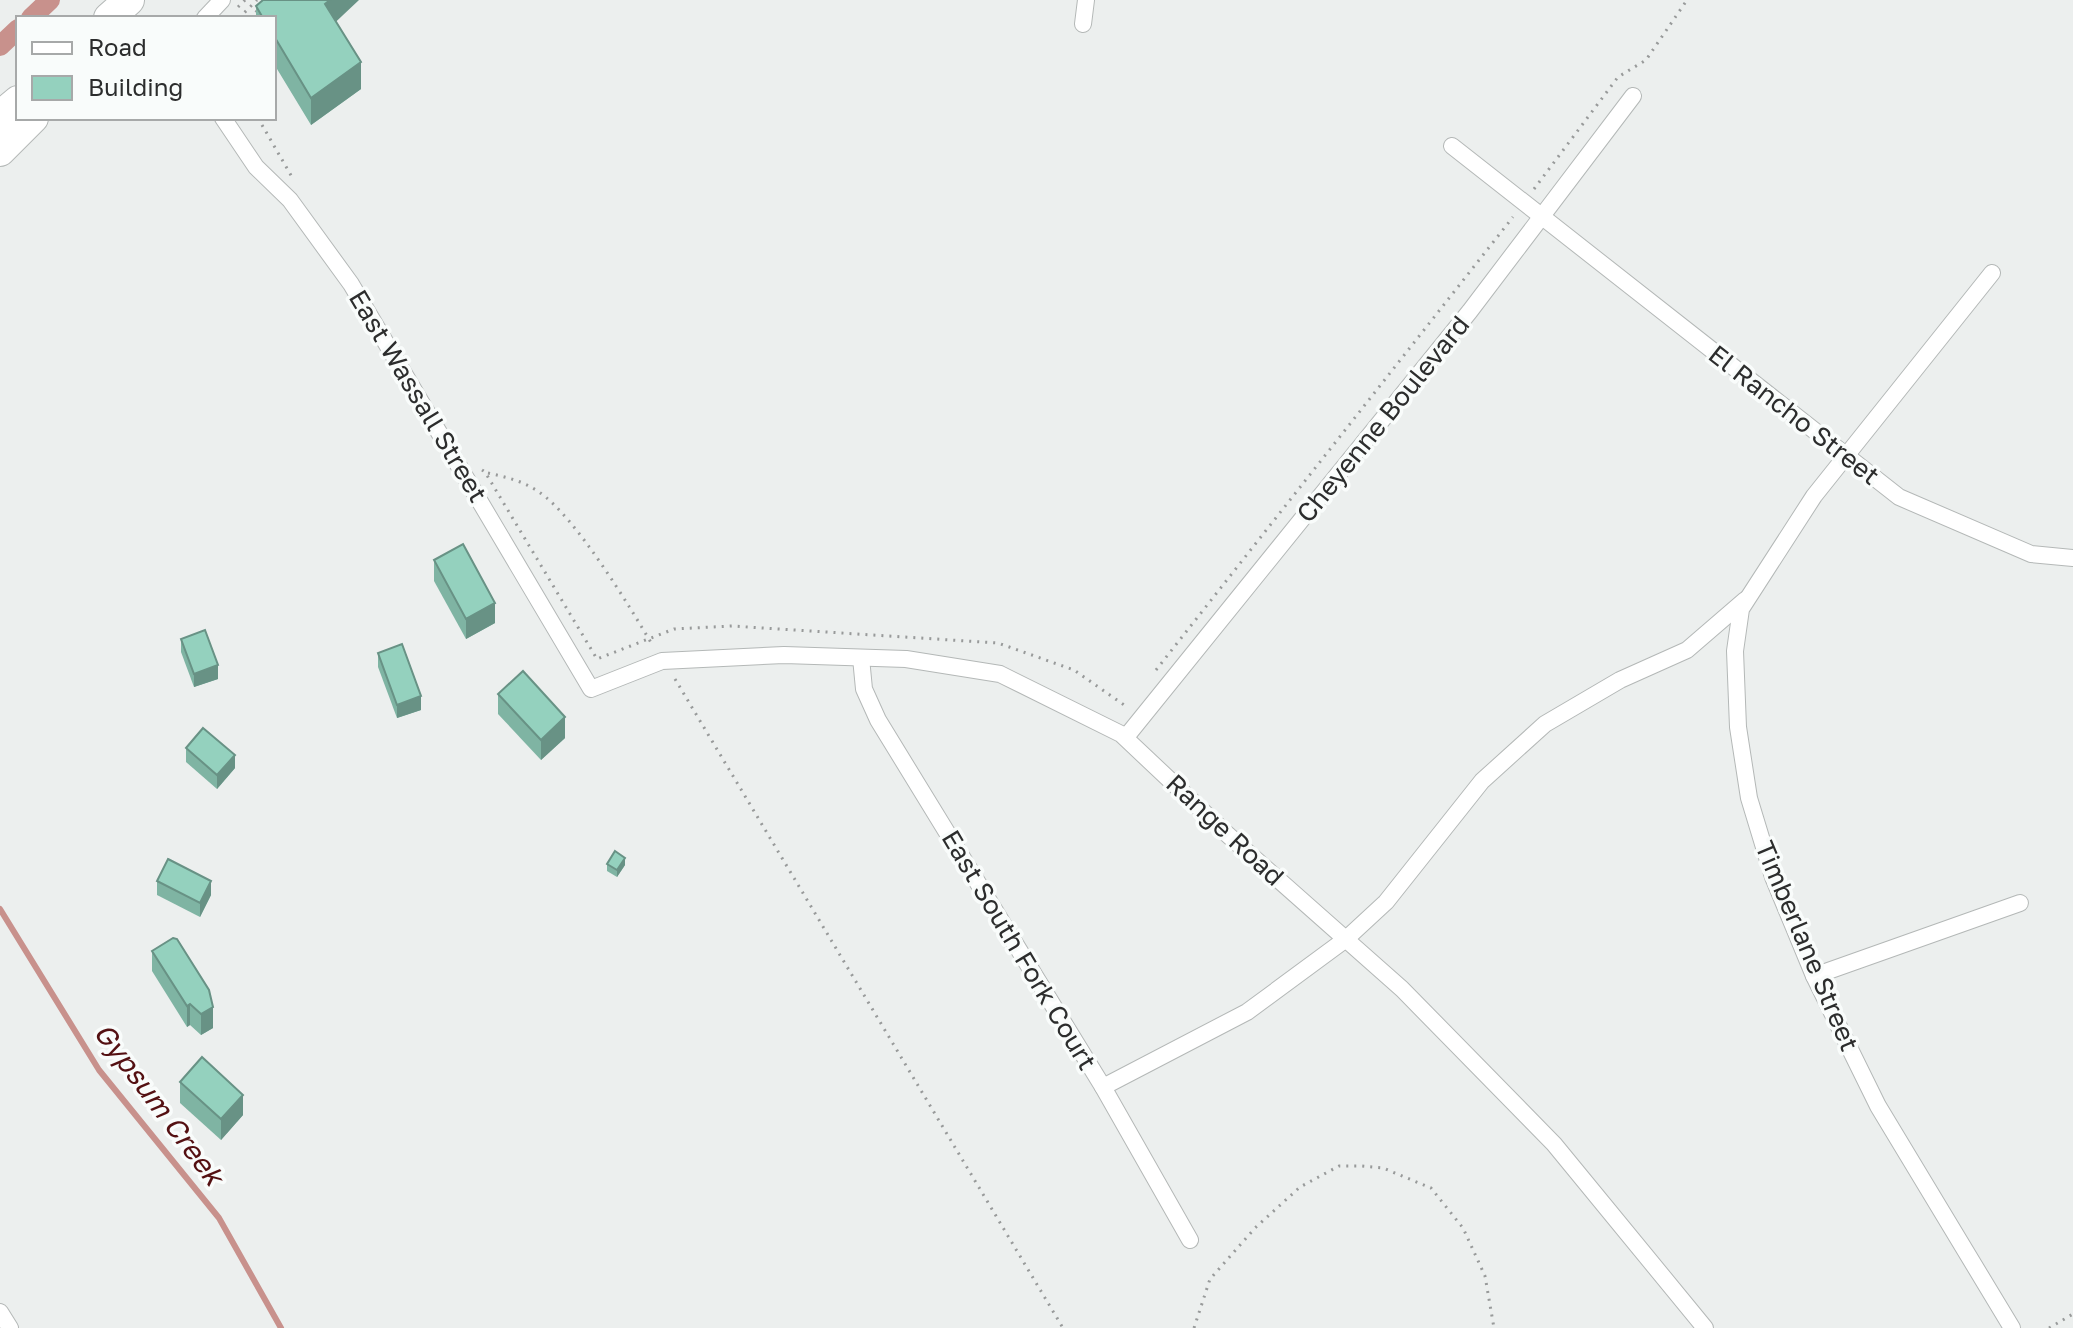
<svg xmlns="http://www.w3.org/2000/svg" width="2073" height="1328" font-family="'Golos Text',sans-serif">
	<style>
		.lines { fill: none; stroke-linecap: round; stroke-linejoin: round }
		.stream { stroke: #c8918c; stroke-width: 6 }
		.canal { stroke: #c8918c; stroke-width: 20 }
		.street-casing { stroke: #b4b8b7; stroke-width: 18 }
		.highway-casing { stroke: #b4b8b7; stroke-width: 32 }
		.path { stroke: #989a9a; stroke-width: 3; stroke-dasharray: 2 6; stroke-linecap: butt }
		.street { stroke: #fff; stroke-width: 16 }
		.highway { stroke: #fff; stroke-width: 30 }
		.wall { fill: #7fb4a3 }
		.shaded-wall { fill: #689285 }
		.building { fill: #94d1be; stroke: #689285; stroke-width: 2 }
		.labels { text-anchor: middle; stroke-width: 7; stroke-linejoin: round; paint-order: stroke }
		.street-label { font-size: 26px; fill: #2c2d2d; stroke: #f9fcfb }
		.water-label { font-size: 28px; font-style: italic; fill: #541012; stroke: #f9fcfb }
	</style>
	<rect width="100%" height="100%" fill="#ecefee"/>
	<g class="lines">
		<polyline class="stream" points="0,909 99,1070 219,1218 281,1328"/>
		<g class="canal">
			<polyline points="31,18 50,0"/>
			<polyline points="0,46 18,29"/>
		</g>
		<defs>
			<g id="street">
				<polyline points="205,18 222,0"/>
				<polyline points="1083,24 1086,0"/>
				<polyline points="223,118 256,167 290,200 351,284 591,689 662,661 784,655 906,659 1000,674 1121,734 1228,835 1402,989 1554,1144 1705,1328"/>
				<polyline points="1452,146 1899,497 2031,554 2073,558"/>
				<polyline points="1992,273 1814,496 1741,609 1735,651 1738,727 1749,798 1773,877 1814,976 1878,1106 2012,1328"/>
				<polyline points="861,658 864,689 878,720 1103,1087 1190,1240"/>
				<polyline points="1126,737 1470,311 1633,96"/>
				<polyline points="1814,976 2020,903"/>
				<polyline points="1103,1087 1247,1012 1346,939 1386,902 1482,781 1545,724 1620,680 1687,650 1745,600"/>
				<polyline points="0,1312 10,1328"/>
			</g>
			<g id="highway">
				<polyline points="109,18 129,0"/>
				<polyline points="0,116 18,101"/>
				<polyline points="0,151 33,118"/>
			</g>
		</defs>
		<use href="#street" class="street-casing"/>
		<use href="#highway" class="highway-casing"/>
		<g class="path">
			<polyline points="238,7 245,0"/>
			<polyline points="239,18 257,0"/>
			<polyline points="250,18 257,11"/>
			<polyline points="258,118 292,177"/>
			<polyline points="1534,189 1618,77 1646,60 1687,0"/>
			<polyline points="482,470 485,472 597,659 674,629 732,626 998,643 1074,670 1127,707"/>
			<path d="M488,473C506,477 523,481 539,492C575,516 630,607 653,646"/>
			<polyline points="1156,670 1513,217"/>
			<polyline points="675,679 1063,1328"/>
			<polyline points="1194,1328 1210,1279 1255,1228 1300,1187 1339,1166 1362,1166 1383,1168 1431,1188 1463,1228 1485,1276 1494,1328"/>
			<polyline points="2049,1328 2073,1314"/>
		</g>
		<use href="#street" class="street"/>
		<use href="#highway" class="highway"/>
	</g>
	<g class="wall">
		<polygon points="256,6 336,22 361,89 311,125 274,64 274,18 256,18"/>
		<polygon points="434,560 495,623 466,639 434,581"/>
		<polygon points="181,639 218,679 194,687 181,652"/>
		<polygon points="378,653 421,710 397,718 378,667"/>
		<polygon points="498,694 565,738 541,760 498,714"/>
		<polygon points="186,748 235,768 217,789 186,762"/>
		<polygon points="607,864 625,865 617,877 607,871"/>
		<polygon points="157,881 211,895 200,917 157,895"/>
		<polygon points="152,951 213,1028 201,1035 190,1025 187,1027 152,971"/>
		<polygon points="180,1082 243,1115 221,1140 180,1103"/>
	</g>
	<g class="shaded-wall">
		<polygon points="330,0 359,0 325,32 325,4"/>
		<polygon points="361,62 361,89 311,125 311,98"/>
		<polygon points="495,603 495,623 466,639 466,619"/>
		<polygon points="218,665 218,679 194,687 194,674"/>
		<polygon points="421,696 421,710 397,718 397,705"/>
		<polygon points="565,717 565,738 541,760 541,740"/>
		<polygon points="235,755 235,768 217,789 217,775"/>
		<polygon points="625,858 625,865 617,877 617,870"/>
		<polygon points="211,881 211,895 200,917 200,903"/>
		<polygon points="190,1004 190,1025 187,1027 187,1006"/>
		<polygon points="213,1007 213,1028 201,1035 201,1014"/>
		<polygon points="243,1095 243,1115 221,1140 221,1119"/>
	</g>
	<g class="building">
		<polygon points="263,0 330,0 325,4 361,62 311,98 274,36 274,18 263,18 256,6"/>
		<polygon points="463,544 495,603 466,619 434,560"/>
		<polygon points="205,630 218,665 194,674 181,639"/>
		<polygon points="402,644 421,696 397,705 378,653"/>
		<polygon points="523,671 565,717 541,740 498,694"/>
		<polygon points="203,728 235,755 217,775 186,748"/>
		<polygon points="615,851 625,858 617,870 607,864"/>
		<polygon points="168,859 211,881 200,903 157,881"/>
		<polygon points="173,938 177,939 209,990 213,1007 201,1014 190,1004 187,1006 152,951"/>
		<polygon points="202,1057 243,1095 221,1119 180,1082"/>
	</g>
	<g class="labels">
		<g class="street-label">
			<text transform="translate(418 396) rotate(59)" y="9">East Wassall Street</text>
			<text transform="translate(1794 415) rotate(38)" y="9">El Rancho Street</text>
			<text transform="translate(1383 419) rotate(-51)" y="9">Cheyenne Boulevard</text>
			<text transform="translate(1225 830) rotate(43)" y="9">Range Road</text>
			<text transform="translate(1807 946) rotate(67)" y="9">Timberlane Street</text>
			<text transform="translate(1019 950) rotate(59)" y="9">East South Fork Court</text>
		</g>
		<g class="water-label">
			<text transform="translate(159 1104) rotate(53)" y="10">Gypsum Creek</text>
		</g>
	</g>
	<rect x="16" y="16" width="260" height="104" fill="#f9fcfb" stroke="#a7a9a9" stroke-width="2"/>
	<rect x="32" y="42" width="40" height="12" fill="#ffffff" stroke="#a7a9a9" stroke-width="2"/>
	<text x="88" y="56" font-size="24" fill="#2c2d2d">Road</text>
	<rect x="32" y="76" width="40" height="24" fill="#94d1be" stroke="#a7a9a9" stroke-width="2"/>
	<text x="88" y="96" font-size="24" fill="#2c2d2d">Building</text>
</svg>
